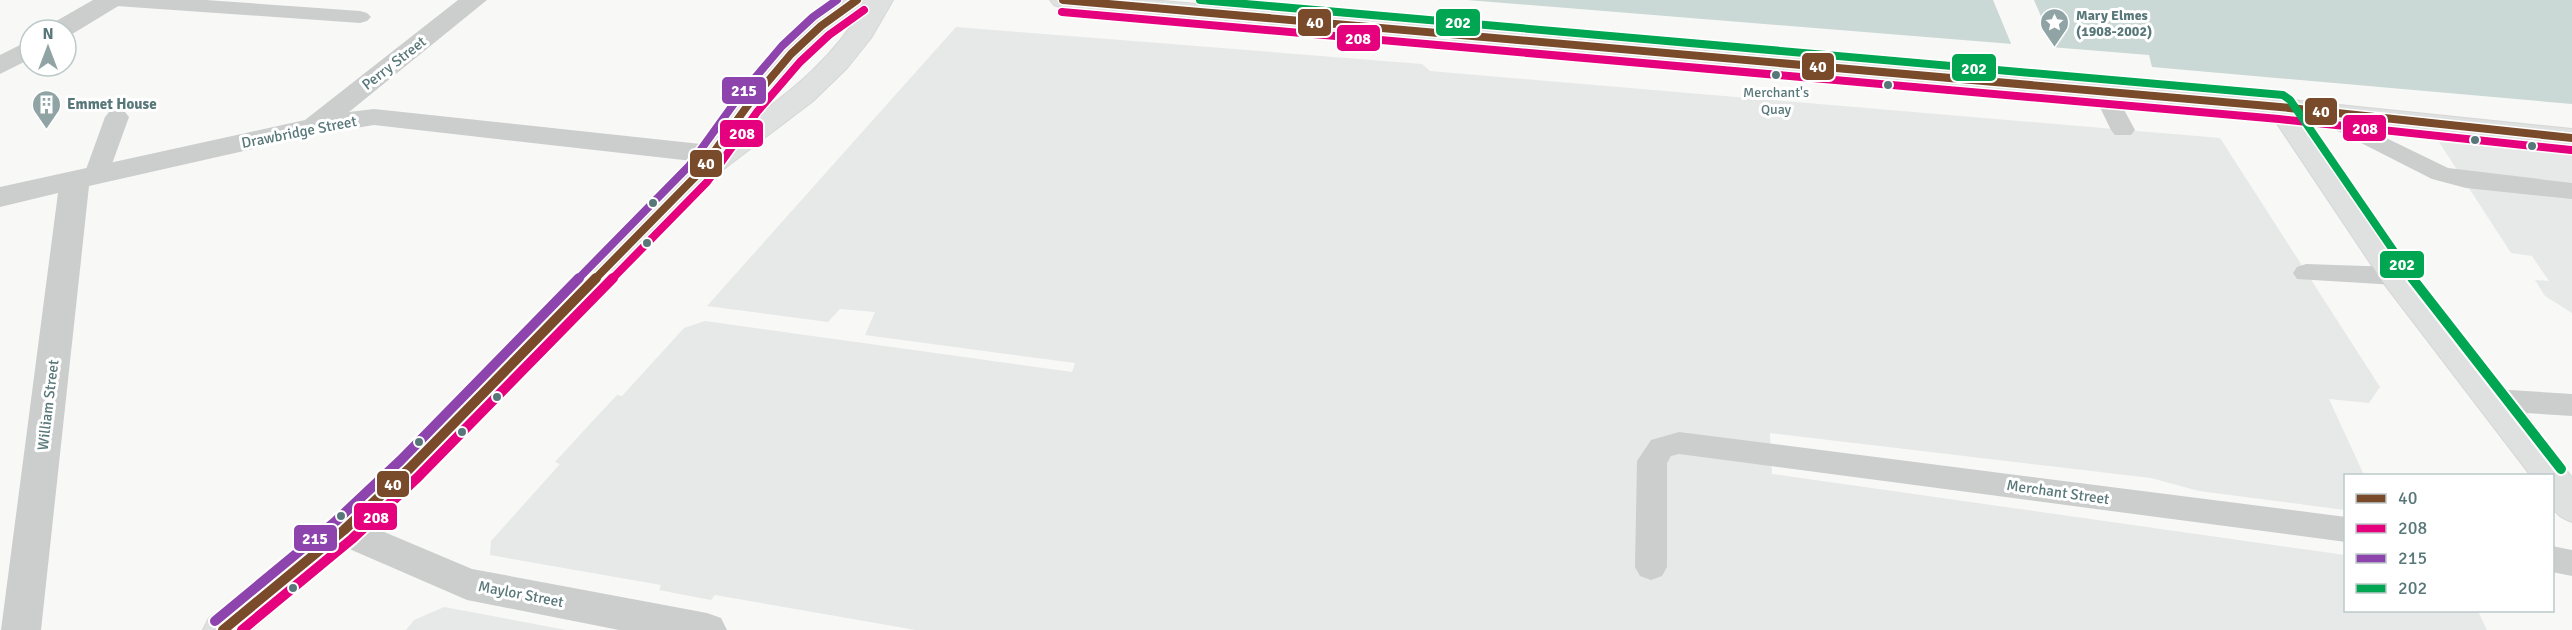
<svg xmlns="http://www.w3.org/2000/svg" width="2572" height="630" font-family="Signika,sans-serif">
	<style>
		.built { fill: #e6e9e7 }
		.water { fill: #cad8d6 }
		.pier { fill: #f8f8f7 }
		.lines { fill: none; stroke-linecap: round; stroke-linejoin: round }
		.secondary-casing { stroke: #d4d6d5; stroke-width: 2 }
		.trunk-casing { stroke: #d5d6d6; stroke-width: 2 }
		.service { fill: #cbcecd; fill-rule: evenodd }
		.pedestrian { fill: #cbcecd; fill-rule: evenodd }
		.minor { fill: #cbcecd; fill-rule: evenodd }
		.secondary { fill: #dfe1e1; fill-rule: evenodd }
		.trunk { fill: #dfe1e1; fill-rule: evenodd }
		.bus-1-far1-casing { stroke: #fff; stroke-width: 11 }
		.bus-1-casing { stroke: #fff; stroke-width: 14 }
		.bus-2-far1-casing { stroke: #fff; stroke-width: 11 }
		.bus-2-casing { stroke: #fff; stroke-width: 14 }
		.bus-3-far1-casing { stroke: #fff; stroke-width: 11 }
		.bus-3-casing { stroke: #fff; stroke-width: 14 }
		.bus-4-far1-casing { stroke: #fff; stroke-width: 11 }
		.bus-4-casing { stroke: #fff; stroke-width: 14 }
		.bus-1-far1 { stroke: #7a4b2a; stroke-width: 8 }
		.bus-1 { stroke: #7a4b2a; stroke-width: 10 }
		.bus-2-far1 { stroke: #e5007d; stroke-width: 8 }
		.bus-2 { stroke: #e5007d; stroke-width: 10 }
		.bus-3-far1 { stroke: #8e44ad; stroke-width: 8 }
		.bus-3 { stroke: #8e44ad; stroke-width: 10 }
		.bus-4-far1 { stroke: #00a651; stroke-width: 8 }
		.bus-4 { stroke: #00a651; stroke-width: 10 }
		.bus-dot { fill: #587779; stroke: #fff; stroke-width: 2 }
		.labels { text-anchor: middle; stroke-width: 6; stroke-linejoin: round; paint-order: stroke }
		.far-poi-label { font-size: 14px; font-weight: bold; fill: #587779; stroke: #fff; text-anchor: start }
		.bus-label { font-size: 14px; fill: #587779; stroke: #fff }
		.street-label { font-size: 15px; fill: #587779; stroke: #fff }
		.poi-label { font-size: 15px; font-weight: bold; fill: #587779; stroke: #fff; text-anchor: start }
		.line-badge { stroke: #fff; stroke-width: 2 }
		.badge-label { font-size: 16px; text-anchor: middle; font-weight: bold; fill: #fff }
	</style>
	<rect width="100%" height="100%" fill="#f8f8f7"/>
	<g class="built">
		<polygon points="956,27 1422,64 1430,71 2220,138 2380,387 2369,403 2329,399 2364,475 2346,476 2345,510 2199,491 2151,478 1770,433 1772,474 2345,555 2346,610 2478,611 2487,630 916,630 715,595 711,600 659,590 661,585 490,555 491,541 560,464 555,462 588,426 617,395 622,396 684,328 705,321 1072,372 1075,363 865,335 875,312 840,309 828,322 707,306"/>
		<polygon points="2439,142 2572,155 2572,313 2545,296 2535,280 2549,281 2532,256 2511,253"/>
		<polygon points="444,607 482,614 566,630 406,630 414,620"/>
	</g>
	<polygon class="water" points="1467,0 2572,0 2572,104 2152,67 2149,55"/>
	<polygon class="pier" points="1993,0 2034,0 2055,49 2012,46"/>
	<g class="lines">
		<defs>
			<path id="secondary" d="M2280,99L2290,101L2407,269L2527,415L2572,478V522C2546,513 2552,499 2552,476H2531L2385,285L2266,107L2270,101Z"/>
			<g id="trunk">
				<path d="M840,0H893L871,38L847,68L813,101L708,181L422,479L357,541L252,630H203L209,618L331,519L396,459L688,167L703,156L698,150L703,144C744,92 784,37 840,0ZM863,7C835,56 794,89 750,121L806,54Z"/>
				<polygon points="1050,0 1151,0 2280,99 2572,129 2572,147 2280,115 1063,8 1054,5"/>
			</g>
		</defs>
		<use href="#secondary" class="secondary-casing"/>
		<use href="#trunk" class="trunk-casing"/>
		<g class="service">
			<polygon points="106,0 206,0 360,11 367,13 371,17 367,21 360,23 116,6 109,4"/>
			<polygon points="2104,86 2112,88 2115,93 2135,130 2131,135 2115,135 2111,130 2093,93 2096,88"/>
			<polygon points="2316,104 2448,168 2572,183 2572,199 2466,188 2432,179 2308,116 2304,111 2308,106"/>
			<polygon points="117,110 125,112 129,117 108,175 105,180 96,183 87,180 84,175 105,117 109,112"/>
			<polygon points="2306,264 2396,267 2405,270 2409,276 2405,282 2396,285 2297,279 2293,273 2297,267"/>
			<polygon points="2493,389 2572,394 2572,416 2493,411 2483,407 2479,400 2483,393"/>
			<polygon points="1679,432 2346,517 2346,542 1679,454 1671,456 1667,463 1667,567 1662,576 1651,580 1640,576 1635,567 1637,461 1651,440"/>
			<polygon points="2552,546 2572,550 2572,576 2552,572"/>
		</g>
		<g class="pedestrian">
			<polygon points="93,0 124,0 120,5 69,36 66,36 66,30 47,30 51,24"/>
			<polygon points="30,40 30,59 0,74 0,55"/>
			<polygon points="344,515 472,569 707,613 721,618 727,630 619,630 467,600 331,541 325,530 331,519"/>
		</g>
		<polygon class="minor" points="458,0 487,0 349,112 374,109 710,145 720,148 725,154 720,160 710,163 374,125 314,135 89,186 41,630 1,630 58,193 0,207 0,187 305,120"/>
		<use href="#secondary" class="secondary"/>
		<use href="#trunk" class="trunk"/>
		<defs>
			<g id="bus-1-far1">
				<polyline points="1063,0 2280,107 2572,138"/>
				<polyline points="595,279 698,174 748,105 791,54 821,26 857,0"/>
			</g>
			<polyline id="bus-1" points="223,630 344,530 409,469 596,278"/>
			<g id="bus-2-far1">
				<polyline points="1062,12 2279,119 2571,150"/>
				<polyline points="612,279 707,182 757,112 800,62 829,35 864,10"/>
			</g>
			<polyline id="bus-2" points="242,630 352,539 418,477 613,278"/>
			<polyline id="bus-3-far1" points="578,279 689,166 738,98 782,46 813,17 837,0"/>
			<polyline id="bus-3" points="215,621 336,521 401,460 579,278"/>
			<polyline id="bus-4-far1" points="1200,0 2283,95 2290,100 2413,279"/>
			<polyline id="bus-4" points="2412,278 2561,469"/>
		</defs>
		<use href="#bus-1-far1" class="bus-1-far1-casing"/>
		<use href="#bus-1" class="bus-1-casing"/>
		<use href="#bus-2-far1" class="bus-2-far1-casing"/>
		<use href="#bus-2" class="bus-2-casing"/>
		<use href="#bus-3-far1" class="bus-3-far1-casing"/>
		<use href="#bus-3" class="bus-3-casing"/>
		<use href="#bus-4-far1" class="bus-4-far1-casing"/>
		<use href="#bus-4" class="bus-4-casing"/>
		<use href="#bus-1-far1" class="bus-1-far1"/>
		<use href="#bus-1" class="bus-1"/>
		<use href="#bus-2-far1" class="bus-2-far1"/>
		<use href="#bus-2" class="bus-2"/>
		<use href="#bus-3-far1" class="bus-3-far1"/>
		<use href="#bus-3" class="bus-3"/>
		<use href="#bus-4-far1" class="bus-4-far1"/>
		<use href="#bus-4" class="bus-4"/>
	</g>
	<defs>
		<symbol id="sight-pin" viewBox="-11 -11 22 30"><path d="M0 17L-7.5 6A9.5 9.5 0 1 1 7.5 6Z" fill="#90a4a5" stroke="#fff"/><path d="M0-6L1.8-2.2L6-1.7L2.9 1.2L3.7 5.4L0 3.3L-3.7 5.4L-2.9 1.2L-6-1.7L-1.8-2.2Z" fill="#fff"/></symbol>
		<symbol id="building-pin" viewBox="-11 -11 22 30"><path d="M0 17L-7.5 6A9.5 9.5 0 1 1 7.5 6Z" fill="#90a4a5" stroke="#fff"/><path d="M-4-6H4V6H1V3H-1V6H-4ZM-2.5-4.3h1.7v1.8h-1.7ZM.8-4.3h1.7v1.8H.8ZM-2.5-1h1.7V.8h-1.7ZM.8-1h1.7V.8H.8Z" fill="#fff"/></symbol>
	</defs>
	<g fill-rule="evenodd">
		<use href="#sight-pin" x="2038" y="6" width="33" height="45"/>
		<use href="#building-pin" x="30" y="88" width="33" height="45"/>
	</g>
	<g class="bus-dot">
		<circle cx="1776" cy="75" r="5"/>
		<circle cx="1888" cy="85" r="5"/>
		<circle cx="2475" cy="140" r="5"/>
		<circle cx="2532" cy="146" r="5"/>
		<circle cx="653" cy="203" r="5"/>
		<circle cx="647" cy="243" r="5"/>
		<circle cx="497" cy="397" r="5"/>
		<circle cx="462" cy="432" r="5"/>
		<circle cx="419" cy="442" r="5"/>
		<circle cx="341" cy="516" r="5"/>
		<circle cx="293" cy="588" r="5"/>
	</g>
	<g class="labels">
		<g class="far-poi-label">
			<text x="2076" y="20">Mary Elmes<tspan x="2076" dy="16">(1908-2002)</tspan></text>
		</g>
		<g class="bus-label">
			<text x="1776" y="97">Merchant's<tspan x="1776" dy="17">Quay</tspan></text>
		</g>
		<g class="street-label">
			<text transform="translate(394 63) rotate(-38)" y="5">Perry Street</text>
			<text transform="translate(299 132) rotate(-11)" y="5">Drawbridge Street</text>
			<text transform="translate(48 405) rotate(-83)" y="5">William Street</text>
			<text transform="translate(2058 492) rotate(8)" y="5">Merchant Street</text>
			<text transform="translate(521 594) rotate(11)" y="5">Maylor Street</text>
		</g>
		<g class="poi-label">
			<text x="67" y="109">Emmet House</text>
		</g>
	</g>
	<g class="line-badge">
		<rect x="1297" y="8" width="35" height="29" rx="6" fill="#7a4b2a"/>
		<rect x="1435" y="8" width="46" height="29" rx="6" fill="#00a651"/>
		<rect x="1336" y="24" width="45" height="28" rx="6" fill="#e5007d"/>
		<rect x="1801" y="52" width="34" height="29" rx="6" fill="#7a4b2a"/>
		<rect x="1951" y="53" width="46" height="29" rx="6" fill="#00a651"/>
		<rect x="721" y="76" width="46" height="29" rx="6" fill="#8e44ad"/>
		<rect x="2304" y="97" width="34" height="29" rx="6" fill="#7a4b2a"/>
		<rect x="2342" y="114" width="45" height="28" rx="6" fill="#e5007d"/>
		<rect x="719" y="119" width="45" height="29" rx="6" fill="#e5007d"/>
		<rect x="689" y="149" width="34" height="29" rx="6" fill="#7a4b2a"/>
		<rect x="2379" y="250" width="46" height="29" rx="6" fill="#00a651"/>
		<rect x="376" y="470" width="34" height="28" rx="6" fill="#7a4b2a"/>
		<rect x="353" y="502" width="45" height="29" rx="6" fill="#e5007d"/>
		<rect x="293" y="524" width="45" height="28" rx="6" fill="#8e44ad"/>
	</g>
	<g class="badge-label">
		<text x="1315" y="28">40</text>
		<text x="1458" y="28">202</text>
		<text x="1358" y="44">208</text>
		<text x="1818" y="72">40</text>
		<text x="1974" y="74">202</text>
		<text x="744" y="96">215</text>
		<text x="2321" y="117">40</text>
		<text x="2365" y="134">208</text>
		<text x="742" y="139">208</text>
		<text x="706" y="169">40</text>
		<text x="2402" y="270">202</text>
		<text x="393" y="490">40</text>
		<text x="376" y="523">208</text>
		<text x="315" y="544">215</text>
	</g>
	<rect x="2344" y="474" width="210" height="138" fill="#ffffff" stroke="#bcc9c9" stroke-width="1.5"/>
	<rect x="2356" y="494" width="30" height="9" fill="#7a4b2a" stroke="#bcc9c9" stroke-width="1.5"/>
	<text x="2398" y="504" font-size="18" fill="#587779">40</text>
	<rect x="2356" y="524" width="30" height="9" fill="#e5007d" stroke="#bcc9c9" stroke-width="1.5"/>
	<text x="2398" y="534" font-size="18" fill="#587779">208</text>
	<rect x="2356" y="554" width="30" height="9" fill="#8e44ad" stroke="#bcc9c9" stroke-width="1.5"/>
	<text x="2398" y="564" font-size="18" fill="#587779">215</text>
	<rect x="2356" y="584" width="30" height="9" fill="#00a651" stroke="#bcc9c9" stroke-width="1.5"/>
	<text x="2398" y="594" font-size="18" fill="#587779">202</text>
	<g transform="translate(48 48)"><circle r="28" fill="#ffffff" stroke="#bcc9c9" stroke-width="1.5"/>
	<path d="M0-4.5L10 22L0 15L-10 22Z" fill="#90a4a5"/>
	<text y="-9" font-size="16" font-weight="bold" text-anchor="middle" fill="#587779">N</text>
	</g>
</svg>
